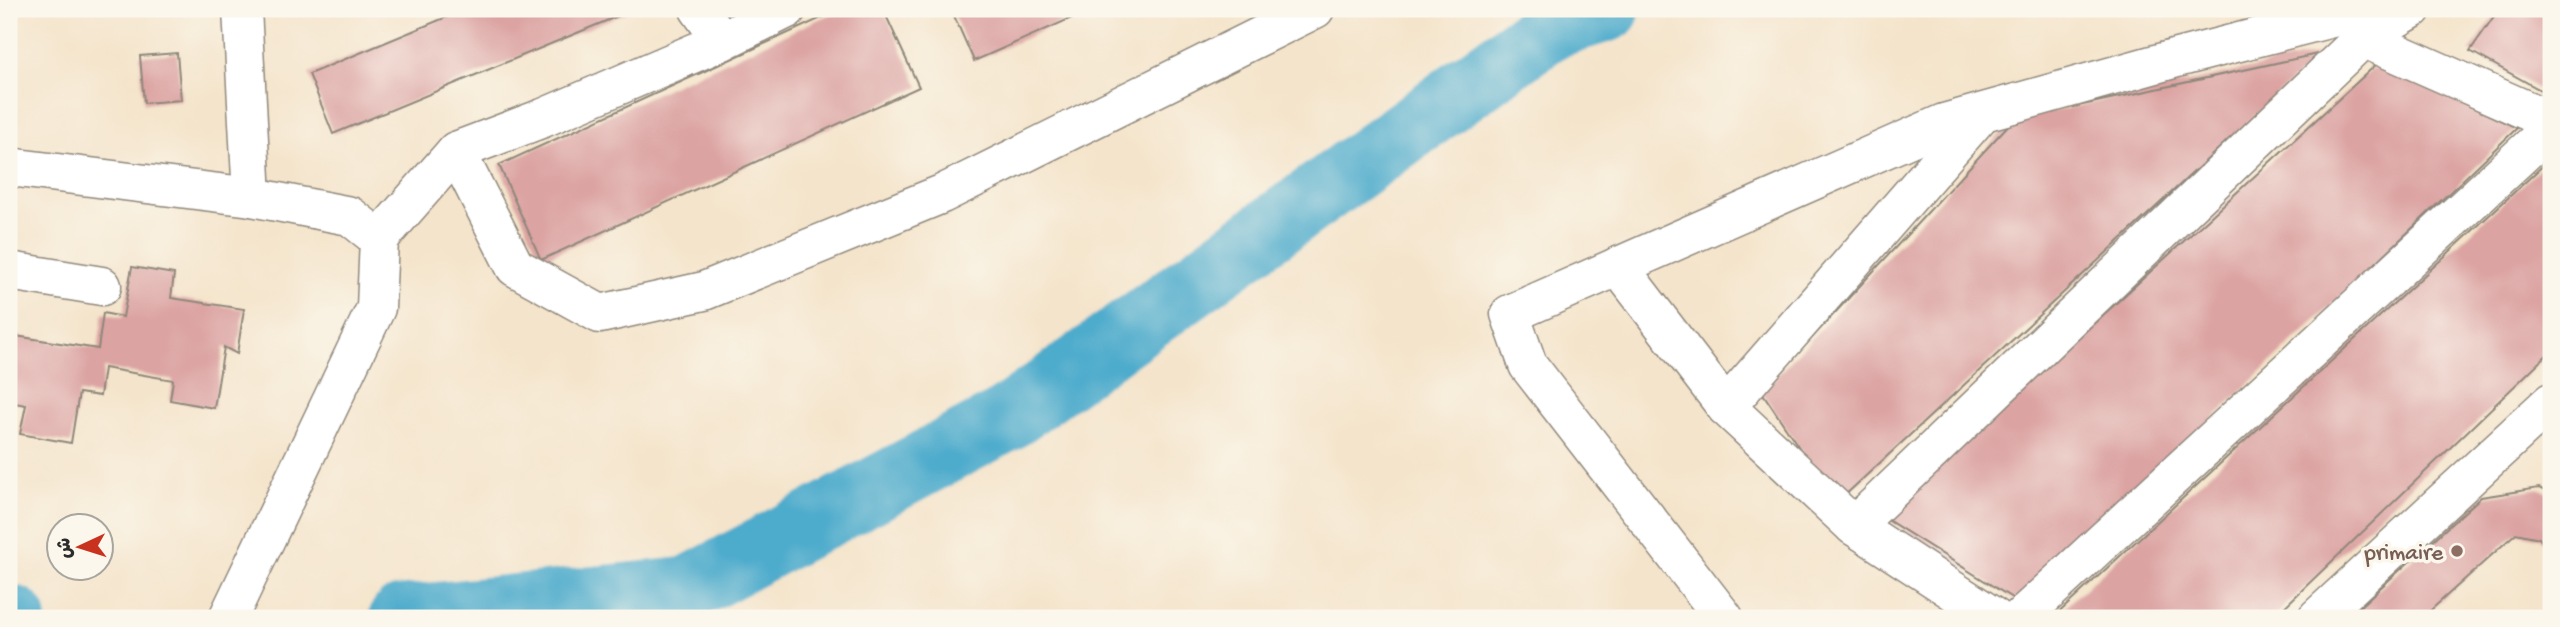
<svg xmlns="http://www.w3.org/2000/svg" width="2560" height="627" font-family="'Gochi Hand','Playpen Sans Arabic',sans-serif">
	<style>
		.lines { fill: none; stroke-linecap: round; stroke-linejoin: round }
		.river { stroke: #4eabcc; stroke-width: 65 }
		.building { fill: #dba3a2 }
		.minor-casing { stroke: #90887b; stroke-width: 41 }
		.minor { stroke: #fff; stroke-width: 38 }
		.education-dot { fill: #8d6e63; stroke: #fbf7ec; stroke-width: 2.5 }
		.labels { text-anchor: middle; stroke-width: 7; stroke-linejoin: round; paint-order: stroke }
		.education-label { font-size: 23px; fill: #785e54; stroke: #fbf7ec; text-anchor: end }
	</style>
	<rect width="100%" height="100%" fill="#fbf7ec"/>
	<filter id="ink" filterUnits="userSpaceOnUse"><feTurbulence type="fractalNoise" baseFrequency=".0143" numOctaves="2"/><feDisplacementMap in="SourceGraphic" scale="14" xChannelSelector="R" yChannelSelector="G"/><feConvolveMatrix kernelMatrix="1 2 1 2 8 2 1 2 1" color-interpolation-filters="sRGB"/></filter>
	<filter id="wash" filterUnits="userSpaceOnUse"><feTurbulence type="fractalNoise" baseFrequency=".00686" numOctaves="4" result="noise"/><feDisplacementMap in="SourceGraphic" scale="28" xChannelSelector="R" yChannelSelector="G"/><feGaussianBlur stdDeviation="1.57" result="paint"/><feColorMatrix in="noise" values="0 0 0 0 0 0 0 0 0 0 0 0 0 0 0 0 0 1.4 0 .05"/><feComposite in="paint" operator="in"/></filter>
	<g filter="url(#wash)">
		<rect width="100%" height="100%" fill="#f4e4cb"/>
		<g class="lines">
			<g class="river">
				<polyline points="9,617 14,618"/>
				<polyline points="401,618 688,589 1005,420 1551,27 1608,9"/>
			</g>
		</g>
		<g id="blocks">
			<g class="building">
				<polygon points="466,9 635,9 333,134 309,74"/>
				<polygon points="841,9 883,9 919,87 541,260 499,165"/>
				<polygon points="951,9 1092,9 974,61"/>
				<polygon points="2499,9 2551,9 2551,96 2470,51"/>
				<polygon points="177,53 181,100 144,103 140,56"/>
				<polygon points="2322,53 1843,497 1804,455 1762,392 2013,120"/>
				<polygon points="2378,63 2517,128 2020,603 1883,517"/>
				<polygon points="2548,161 2551,164 2551,351 2273,618 2053,618"/>
				<polygon points="132,267 174,274 171,298 244,309 237,354 224,347 214,408 170,400 173,380 104,368 100,396 79,393 71,443 20,434 26,405 9,402 9,335 98,349 103,313 123,317"/>
				<polygon points="2539,488 2551,494 2551,552 2539,538 2516,533 2422,618 2368,618 2358,608 2481,497"/>
			</g>
		</g>
	</g>
	<g filter="url(#ink)">
		<use href="#blocks" fill-opacity="0" stroke="#90887b" stroke-width="2"/>
		<g class="lines">
			<defs>
				<g id="minor">
					<polyline points="242,9 252,197"/>
					<polyline points="699,9 722,41"/>
					<polyline points="2363,38 2551,121"/>
					<polyline points="456,151 515,267 600,314 704,291 942,194 1315,9"/>
					<polyline points="9,167 252,197 350,216 379,239"/>
					<polyline points="1618,266 1726,407 1854,526 1995,618"/>
					<polyline points="9,271 102,286"/>
					<polyline points="1726,407 1982,113"/>
					<polyline points="1854,526 2363,38 2412,9"/>
					<polyline points="228,618 376,308 379,239 456,151 543,118 722,41 787,9"/>
					<polyline points="1724,618 1528,365 1510,314 1944,123 2177,58 2367,9"/>
					<polyline points="2020,618 2551,128"/>
					<polyline points="2317,618 2551,402"/>
				</g>
			</defs>
			<use href="#minor" class="minor-casing"/>
			<use href="#minor" class="minor"/>
		</g>
	</g>
	<circle class="education-dot" cx="2457" cy="551" r="7"/>
	<g class="labels">
		<g class="education-label">
			<text x="2443" y="559">primaire</text>
		</g>
	</g>
	<rect width="2560" height="627" fill="none" stroke="#fbf7ec" stroke-width="35"/>
	<g transform="translate(80 547) rotate(266)"><circle r="33" fill="#fbf7ec" stroke="#a8a59f" stroke-width="2"/>
	<path d="M0-5L12 26L0 18L-12 26Z" fill="#c8321e"/>
	<text y="-10" font-size="19" font-weight="bold" text-anchor="middle" fill="#2b2b2b">ش</text>
	</g>
</svg>
